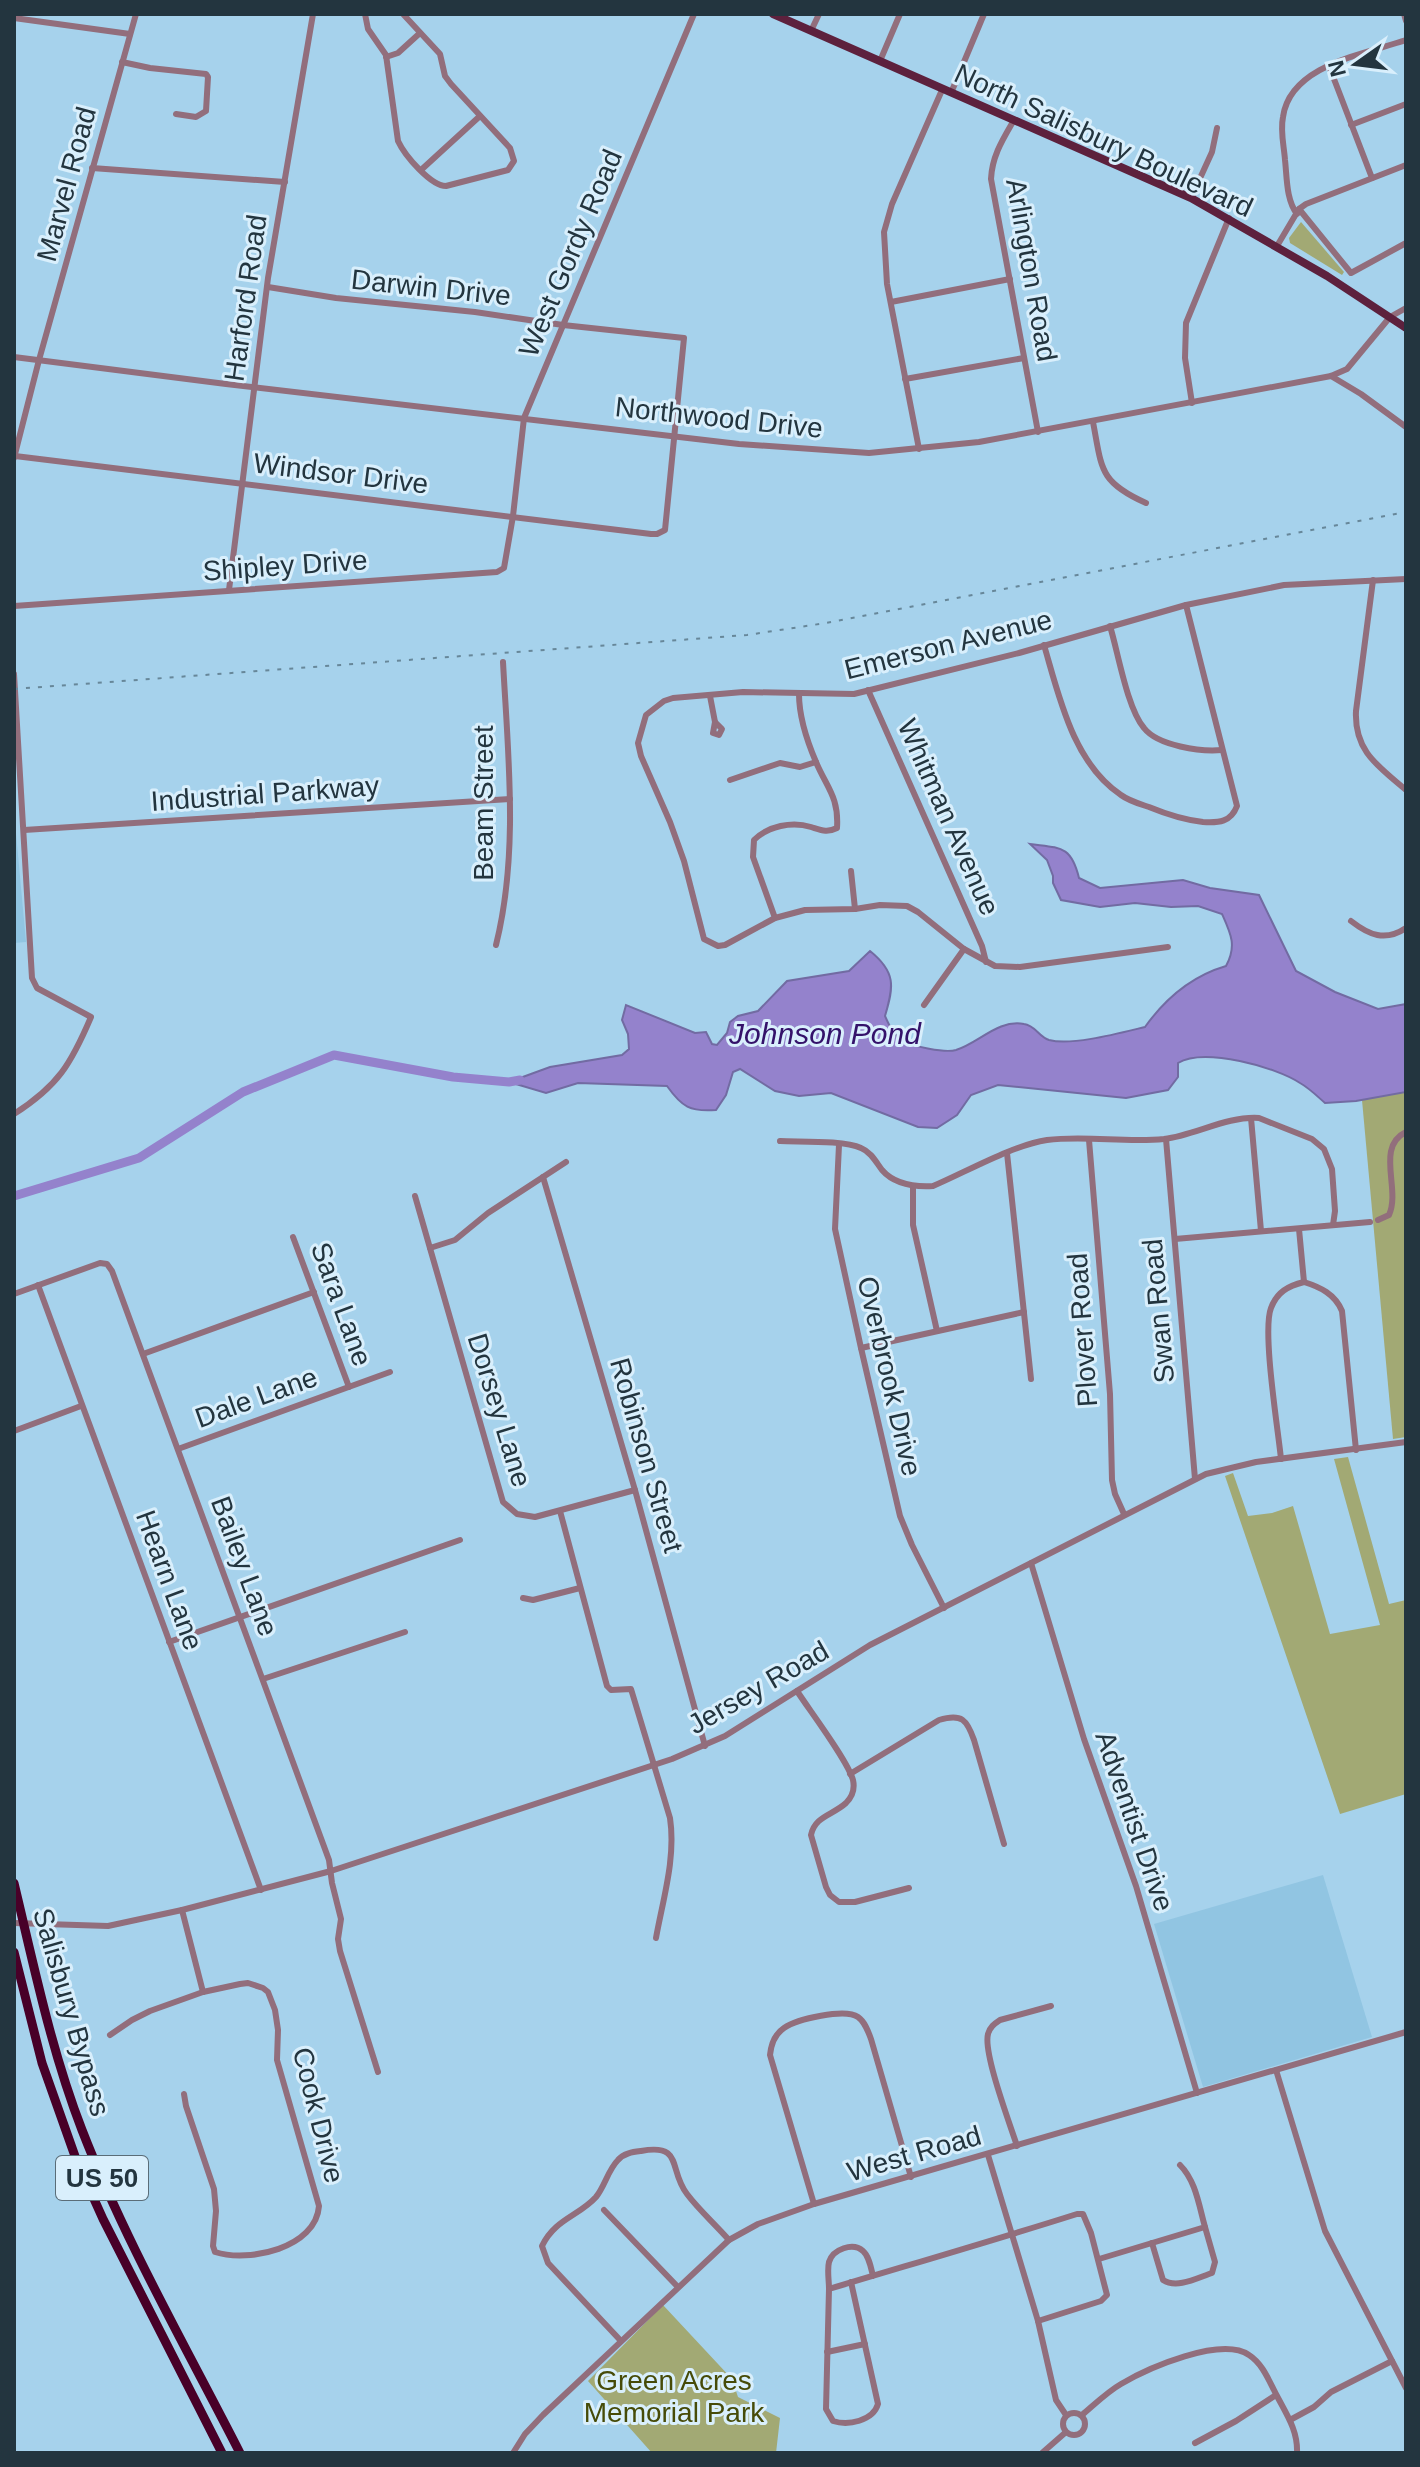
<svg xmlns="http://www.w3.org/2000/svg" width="1420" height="2467" font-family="Helvetica,sans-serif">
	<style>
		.built { fill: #91c5e2 }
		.green { fill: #a2a974 }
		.water { fill: #9482cc; stroke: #726ba2; stroke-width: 2 }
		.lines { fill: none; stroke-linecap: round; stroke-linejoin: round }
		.river { stroke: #9482cc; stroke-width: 9 }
		.minor { stroke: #926e7c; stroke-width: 6 }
		.major { stroke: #5d213d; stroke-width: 8 }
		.highway { stroke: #480028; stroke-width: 9 }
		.rail { stroke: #678799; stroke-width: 2; stroke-dasharray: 4 8; stroke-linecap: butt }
		.labels { text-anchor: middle; stroke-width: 6; stroke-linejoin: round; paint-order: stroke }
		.shield { fill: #d9effc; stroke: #5a6d78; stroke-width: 2 }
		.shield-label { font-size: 26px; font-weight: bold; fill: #23353f }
		.street-label { font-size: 28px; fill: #23353f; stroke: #d9effc }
		.park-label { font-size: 28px; fill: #464b08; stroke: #d9effc }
		.water-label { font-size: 30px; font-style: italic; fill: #34126a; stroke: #d9effc }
	</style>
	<rect width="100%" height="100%" fill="#a6d2ec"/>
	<g class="built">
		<polygon points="14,811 26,942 14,943"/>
		<polygon points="1323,1875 1372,2037 1203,2087 1154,1924"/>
	</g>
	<g class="green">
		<polygon points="1301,222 1344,272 1342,275 1290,243 1289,238"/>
		<polygon points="1406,1092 1406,1437 1393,1439 1362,1100"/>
		<polygon points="1348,1457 1389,1604 1406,1600 1406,1794 1340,1814 1225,1476 1233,1473 1248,1516 1272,1513 1293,1506 1330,1634 1380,1625 1334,1459"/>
		<polygon points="663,2305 732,2379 738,2397 780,2418 776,2453 652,2453 588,2381"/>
	</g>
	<path class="water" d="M1030,844C1060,848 1071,845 1079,878L1100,888L1183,880L1210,888L1259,895L1296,971L1335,992L1378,1009L1406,1004V1092L1356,1101L1325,1103C1317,1096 1309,1088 1300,1083C1276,1067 1204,1047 1178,1063V1077L1168,1090L1126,1098L998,1085L971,1095L957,1115L937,1128L918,1127L831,1093L799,1096L775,1091L740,1069L733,1072L726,1095L716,1110C690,1112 682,1107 667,1086L578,1083L546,1093L509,1082L550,1067L622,1055L629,1049L628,1034L622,1020L626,1005L695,1033L706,1032L712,1044L717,1045L727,1033L730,1022L738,1016L758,1011L787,981L849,971L870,951C896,972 894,986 885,1016C889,1025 894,1036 902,1040C913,1047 945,1053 956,1050C979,1043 998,1019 1024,1024C1035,1025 1039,1037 1049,1040C1072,1046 1120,1033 1145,1027C1165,999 1192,976 1226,966C1237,946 1231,934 1222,914L1198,906L1171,907L1135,903L1100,907L1061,900L1053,883V876L1047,860Z"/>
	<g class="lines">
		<polyline class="river" points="14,1196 139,1158 243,1092 334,1055 453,1077 509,1082 520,1080"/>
		<g class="minor">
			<path d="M365,14L368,29L386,55L398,141C405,156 431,186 446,186L508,170L514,161L510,148L451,84L445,76L440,54L403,14"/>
			<polyline points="1404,14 1406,21"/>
			<polyline points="14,18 130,34"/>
			<polyline points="811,31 819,14"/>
			<polyline points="386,57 398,53 420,33"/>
			<polyline points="880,61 900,14"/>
			<polyline points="122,62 150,68 206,74 208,77 206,111 196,117 176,114"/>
			<polyline points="1329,66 1372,178"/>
			<polyline points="951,93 984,14"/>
			<path d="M1014,120C1003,139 992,156 991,179L1038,432"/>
			<polyline points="1351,125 1406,104"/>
			<polyline points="92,168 285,182"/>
			<polyline points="421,170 480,116"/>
			<polyline points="1191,198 1212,152 1217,128"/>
			<polyline points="1299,209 1351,273 1406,243"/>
			<path d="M1297,214C1286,200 1287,177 1285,160C1284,146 1280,131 1283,117C1290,65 1365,54 1406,40"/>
			<polyline points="1277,246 1299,209 1306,204 1406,165"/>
			<polyline points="891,302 1010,279"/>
			<polyline points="14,357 226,384 739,444 869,453 979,442 1331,376 1347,369 1390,317 1406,308"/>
			<polyline points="1331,376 1361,394 1406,427"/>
			<polyline points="905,379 1024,358"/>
			<polyline points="1192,403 1185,358 1186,323 1229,218"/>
			<path d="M1093,422C1102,469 1099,482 1146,503"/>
			<polyline points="919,449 887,284 884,232 892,204 942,90"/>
			<polyline points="15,456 651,534 657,534 665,530 684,338 563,325 475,312 336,298 268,287"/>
			<polyline points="14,458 39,360 136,14"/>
			<path d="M1373,580L1356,711C1354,751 1378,766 1406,790"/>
			<polyline points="229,590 268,278 313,14"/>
			<polyline points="14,606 497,572 504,568 513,516 524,418 694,14"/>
			<path d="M1110,626C1118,652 1127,708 1144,728C1158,746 1201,752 1222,750"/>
			<path d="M1044,645C1059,696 1073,763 1121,795C1129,801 1140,804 1149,807C1166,814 1185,820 1203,822C1219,823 1231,822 1237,806L1186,605"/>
			<path d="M14,674L32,978L37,988L91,1017C71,1064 58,1086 14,1114"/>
			<polyline points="868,690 982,946 986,962"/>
			<polyline points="710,696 715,722"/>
			<polygon points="715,722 722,729 719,735 713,733"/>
			<polyline points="730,780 780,763 800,767 816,762"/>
			<polyline points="24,830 510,799"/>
			<polyline points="851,871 855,909"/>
			<path d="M775,918L753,857L754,840C768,826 792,821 811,827C821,830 827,833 837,828C839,797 827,788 816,762C807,741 799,718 799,694"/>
			<path d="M1351,921C1369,935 1385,942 1406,928"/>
			<path d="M496,945C519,853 508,755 503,662"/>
			<polyline points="1168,947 1020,967 995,966 964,949 918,912 907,906 880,905 855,909 805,910 775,918 725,945 718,946 704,939 684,861 670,822 641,756 638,743 646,715 664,701 673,698 743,692 854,694 1019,653 1186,605 1284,585 1406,579"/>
			<polyline points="924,1005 964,949"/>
			<polyline points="1251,1118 1261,1231"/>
			<polyline points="1166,1139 1195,1479"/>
			<polyline points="1089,1140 1110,1394 1112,1480 1115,1494 1124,1514"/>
			<path d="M780,1141C800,1142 844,1140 861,1148C871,1152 876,1162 882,1170C895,1185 915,1187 933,1186C966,1172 1013,1145 1047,1140C1086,1135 1125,1143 1164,1139C1196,1135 1226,1116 1259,1118L1312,1139L1324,1149L1332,1169L1335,1211L1333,1225"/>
			<polyline points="839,1145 835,1229 861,1348 900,1516 912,1545 944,1608"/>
			<polyline points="1007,1153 1031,1379"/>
			<polyline points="543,1177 635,1490 705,1746"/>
			<polyline points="913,1186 913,1225 937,1331"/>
			<polyline points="415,1196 503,1502 517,1514 535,1517 635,1490"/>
			<path d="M1378,1220L1389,1215C1401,1189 1375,1147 1406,1132"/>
			<polyline points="1299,1229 1304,1282"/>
			<polyline points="293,1237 349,1387"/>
			<polyline points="1175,1239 1370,1222"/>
			<polyline points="430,1248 455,1240 488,1213 566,1162"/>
			<path d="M1304,1282C1320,1287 1335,1294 1342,1311L1356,1450"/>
			<polyline points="38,1285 261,1890"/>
			<polyline points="14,1294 100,1263 107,1264 112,1271 329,1860 332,1883 341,1919 338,1939 340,1951 378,2072"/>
			<polyline points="861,1348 1024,1312"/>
			<polyline points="143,1354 314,1292"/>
			<polyline points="14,1431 81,1406"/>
			<polyline points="178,1449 390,1372"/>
			<path d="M1281,1459C1278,1429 1262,1331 1271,1308C1277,1292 1288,1286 1304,1282"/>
			<path d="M560,1511L607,1686L611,1690L631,1689L670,1818C676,1858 663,1899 656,1938"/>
			<polyline points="1031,1563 1084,1739 1136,1886 1197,2093"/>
			<polyline points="523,1598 533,1600 580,1588"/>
			<polyline points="169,1642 460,1540"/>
			<polyline points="263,1679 405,1632"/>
			<path d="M797,1691C810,1711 848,1761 853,1780C855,1789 852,1797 846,1803C833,1815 815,1816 811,1835L826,1887L830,1895L839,1902H855L909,1888"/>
			<path d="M850,1774L939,1720C962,1713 967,1720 974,1740L1004,1844"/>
			<polyline points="182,1910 203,1992"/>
			<polyline points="14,1923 108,1926 182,1910 331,1871 672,1759 725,1736 870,1645 1206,1474 1256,1462 1406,1442"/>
			<path d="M110,2035L132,2020L150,2011L203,1992L240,1984L248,1983L263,1988L268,1992L275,2010L278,2030L277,2060L319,2206C316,2248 249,2263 215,2252L213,2246L216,2211L214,2189L186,2106L184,2094"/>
			<polyline points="1276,2070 1325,2231 1406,2388"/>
			<path d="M1017,2146C1010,2124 983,2053 988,2034C990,2027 994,2024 1000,2020L1051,2006"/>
			<polyline points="988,2155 1038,2321 1056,2400 1066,2415"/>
			<path d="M814,2204L770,2055C771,2045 775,2034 784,2028C797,2019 845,2008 858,2017C865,2022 868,2031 871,2039L911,2177"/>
			<polyline points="604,2210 677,2286"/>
			<path d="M1152,2243L1163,2280C1177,2289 1197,2278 1212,2273L1215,2262L1205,2227"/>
			<path d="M1099,2259L1205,2227C1199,2206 1196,2181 1180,2165"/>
			<path d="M873,2276C871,2268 869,2256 863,2251C853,2242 833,2249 829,2262C827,2270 829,2280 829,2289C912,2264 995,2240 1077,2214H1083L1091,2233L1107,2295L1101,2301L1038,2321"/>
			<path d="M829,2289L826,2409L833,2421C848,2426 873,2421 878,2404L851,2282"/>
			<path d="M621,2341L548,2263L542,2246C555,2219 579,2216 596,2197C605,2186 608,2170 618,2160C624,2153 633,2152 641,2151C684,2143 668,2170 687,2194C699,2210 715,2224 729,2240"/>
			<polyline points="827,2352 865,2344"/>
			<circle cx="1074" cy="2424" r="11"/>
			<path d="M1082,2415C1094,2405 1107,2392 1121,2384C1148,2368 1221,2336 1249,2355C1263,2364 1269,2381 1277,2396C1287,2415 1298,2431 1297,2453"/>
			<polyline points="1290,2420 1314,2407 1331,2392 1392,2361"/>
			<polyline points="1195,2443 1236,2421 1276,2395"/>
			<polyline points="513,2453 525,2434 543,2415 729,2240 758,2224 814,2204 1406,2032"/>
			<polyline points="1042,2453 1066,2432"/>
		</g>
		<polyline class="major" points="773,14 1191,198 1327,276 1406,328"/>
		<g class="highway">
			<path d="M14,1883C34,1966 51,2050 82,2130C125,2241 186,2347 240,2453"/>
			<polyline points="14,1952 42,2063 76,2159 103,2219 222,2453"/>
		</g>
		<polyline class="rail" points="14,689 747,635 826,623 1406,512"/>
	</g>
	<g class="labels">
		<rect class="shield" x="56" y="2156" width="92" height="44" rx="6"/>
		<g class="shield-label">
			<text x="102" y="2187">US 50</text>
		</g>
		<g class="street-label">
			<text transform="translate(1104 140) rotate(25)" y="10">North Salisbury Boulevard</text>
			<text transform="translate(66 184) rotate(-75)" y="10">Marvel Road</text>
			<text transform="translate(570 253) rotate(-67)" y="10">West Gordy Road</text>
			<text transform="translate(1032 270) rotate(80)" y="10">Arlington Road</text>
			<text transform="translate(431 287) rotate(6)" y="10">Darwin Drive</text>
			<text transform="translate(245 298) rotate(-82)" y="10">Harford Road</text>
			<text transform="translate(719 417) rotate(6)" y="10">Northwood Drive</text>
			<text transform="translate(341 473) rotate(7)" y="10">Windsor Drive</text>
			<text transform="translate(285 565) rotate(-4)" y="10">Shipley Drive</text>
			<text transform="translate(948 644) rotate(-14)" y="10">Emerson Avenue</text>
			<text transform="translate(265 793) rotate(-4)" y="10">Industrial Parkway</text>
			<text transform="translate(483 803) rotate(-90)" y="10">Beam Street</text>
			<text transform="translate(949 817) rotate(66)" y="10">Whitman Avenue</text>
			<text transform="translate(342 1304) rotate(70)" y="10">Sara Lane</text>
			<text transform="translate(1158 1311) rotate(-95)" y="10">Swan Road</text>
			<text transform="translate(1082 1330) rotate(-94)" y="10">Plover Road</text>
			<text transform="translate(890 1376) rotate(77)" y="10">Overbrook Drive</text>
			<text transform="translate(256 1397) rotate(-20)" y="10">Dale Lane</text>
			<text transform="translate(500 1410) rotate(73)" y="10">Dorsey Lane</text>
			<text transform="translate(647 1455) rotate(74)" y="10">Robinson Street</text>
			<text transform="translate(245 1566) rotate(70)" y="10">Bailey Lane</text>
			<text transform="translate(170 1580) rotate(70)" y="10">Hearn Lane</text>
			<text transform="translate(758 1687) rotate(-30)" y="10">Jersey Road</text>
			<text transform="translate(1135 1821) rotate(71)" y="10">Adventist Drive</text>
			<text transform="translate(72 2012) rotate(74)" y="10">Salisbury Bypass</text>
			<text transform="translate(319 2115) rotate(76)" y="10">Cook Drive</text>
			<text transform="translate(914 2153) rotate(-16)" y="10">West Road</text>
		</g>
		<g class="park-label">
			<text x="674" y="2390">Green Acres<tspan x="674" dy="32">Memorial Park</tspan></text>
		</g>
		<g class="water-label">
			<text x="825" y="1044">Johnson Pond</text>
		</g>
	</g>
	<rect width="1420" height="2467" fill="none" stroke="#23353f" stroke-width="32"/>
	<g transform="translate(1356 64) rotate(256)" stroke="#d9effc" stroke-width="6" paint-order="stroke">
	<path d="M0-6L14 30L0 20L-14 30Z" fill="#23353f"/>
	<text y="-12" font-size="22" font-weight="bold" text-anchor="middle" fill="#23353f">N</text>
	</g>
</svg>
